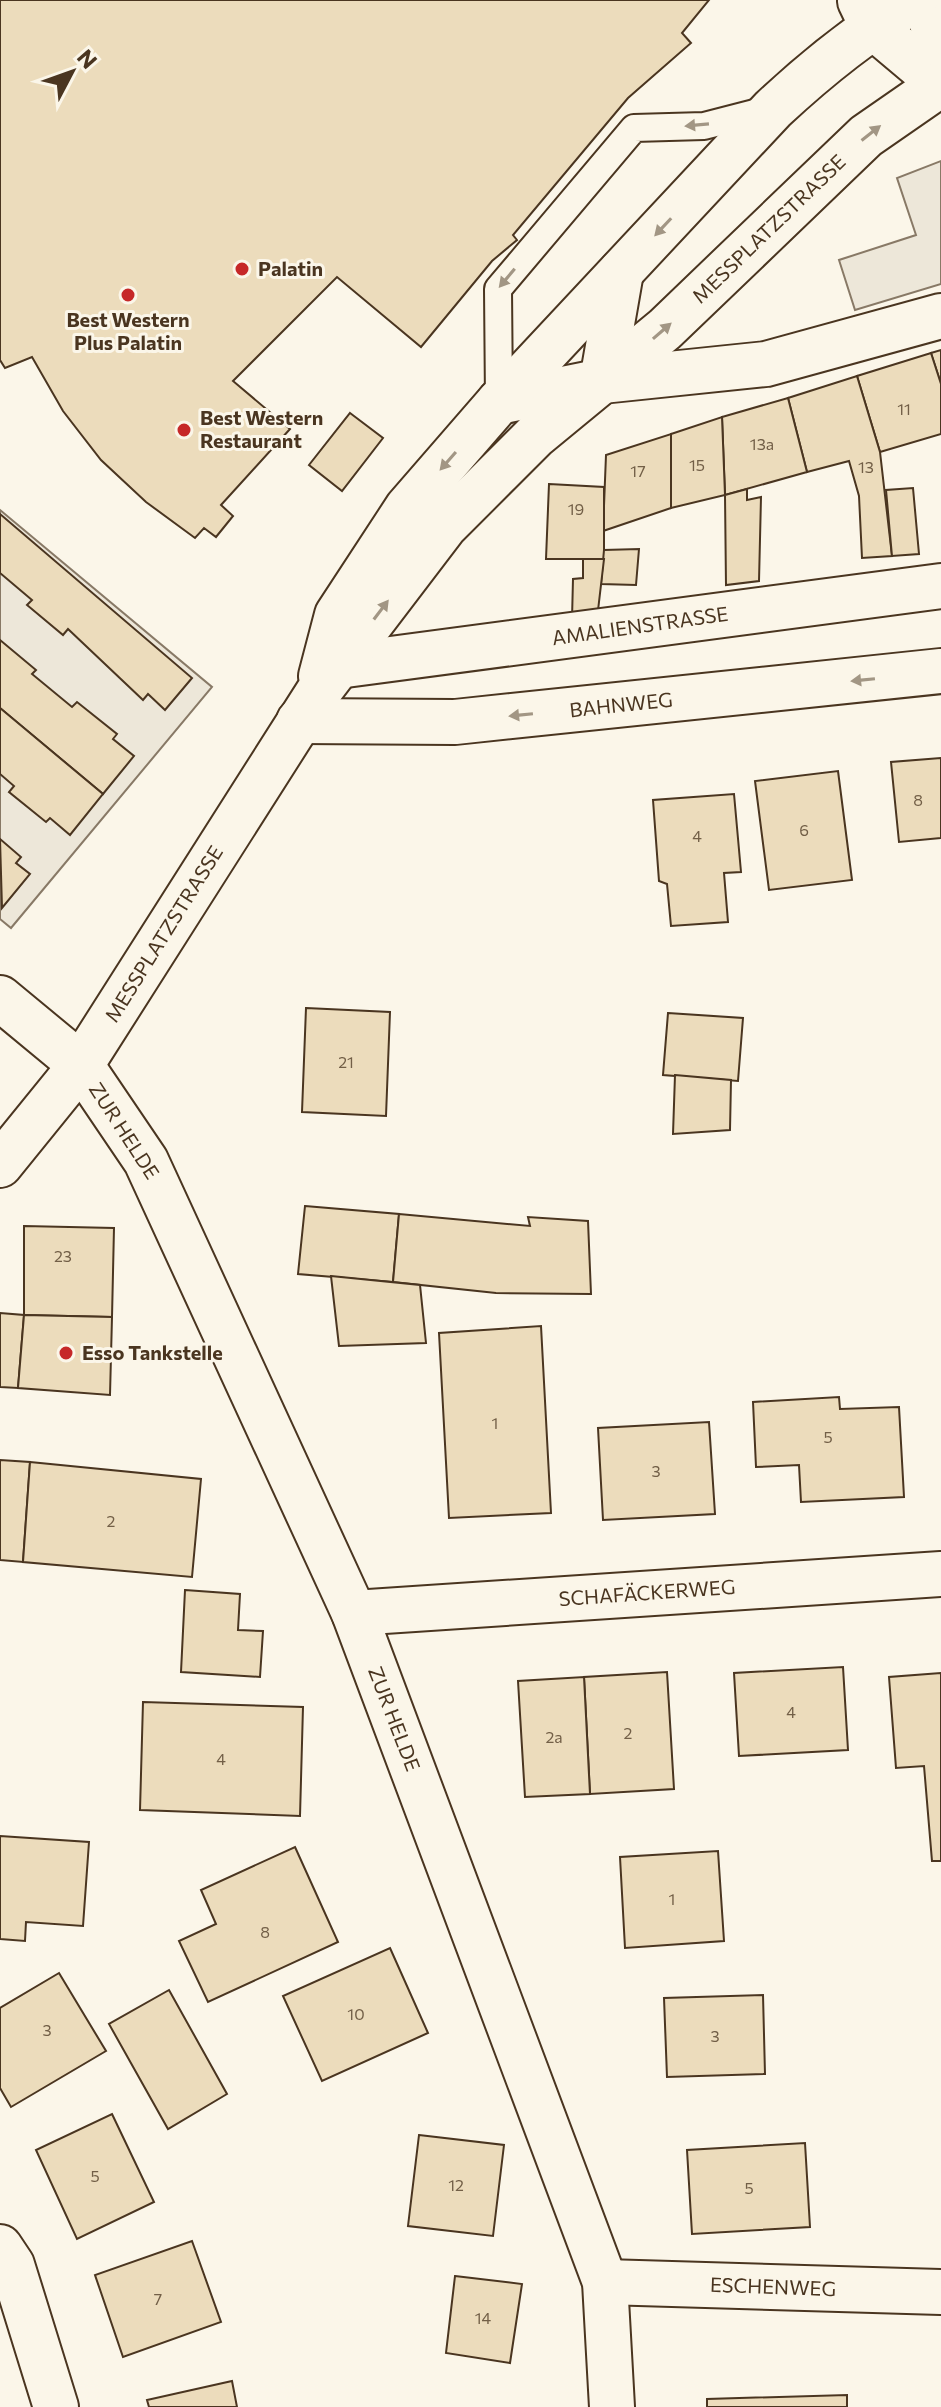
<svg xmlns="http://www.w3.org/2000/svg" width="941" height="2407" font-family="Commissioner,sans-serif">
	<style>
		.parking { fill: #ede7d9; stroke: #887966; stroke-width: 2 }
		.building { fill: #ecdcbc; stroke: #4a3520; stroke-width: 2 }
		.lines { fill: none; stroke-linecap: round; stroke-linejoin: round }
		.lane-casing { stroke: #4a3520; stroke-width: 30 }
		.street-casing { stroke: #4a3520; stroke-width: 48 }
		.secondary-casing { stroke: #4a3520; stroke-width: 48 }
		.lane { stroke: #fbf6e9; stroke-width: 26 }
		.street { stroke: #fbf6e9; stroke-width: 44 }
		.secondary { stroke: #fbf6e9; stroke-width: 44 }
		.oneway { fill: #a29684 }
		.poi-dot { fill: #c62828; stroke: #fbf6e9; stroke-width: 3 }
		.labels { text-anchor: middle; stroke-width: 6; stroke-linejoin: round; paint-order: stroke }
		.number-label { font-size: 16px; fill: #725f47 }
		.street-label { font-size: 20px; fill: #4a3520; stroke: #fbf6e9 }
		.poi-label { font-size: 20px; font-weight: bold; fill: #4a3520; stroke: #fbf6e9; text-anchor: start }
	</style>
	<rect width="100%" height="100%" fill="#fbf6e9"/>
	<g class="parking">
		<polygon points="941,161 941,284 855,310 839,260 916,235 897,178"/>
		<polygon points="0,510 212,687 11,928 0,919"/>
	</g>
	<g class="building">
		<polygon points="0,0 709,0 682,33 691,43 628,98 513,235 517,240 492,261 421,347 337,277 233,381 290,429 221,505 233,516 216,537 204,528 195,538 146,502 101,460 63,411 32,357 5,368 0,360"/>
		<polygon points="941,350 941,384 931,353"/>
		<polygon points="931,353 941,384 941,434 880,452 857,376"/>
		<polygon points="857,376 880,452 892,556 862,558 859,496 849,461 807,472 788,398"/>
		<polygon points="788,398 807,472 725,495 722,417"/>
		<polygon points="350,413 383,438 342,491 309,465"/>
		<polygon points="722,417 725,495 671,508 671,434"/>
		<polygon points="671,434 671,508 603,531 606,455"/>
		<polygon points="549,484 604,487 604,559 546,559"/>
		<polygon points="913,488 919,554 892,556 886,490"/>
		<polygon points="747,489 747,500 761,497 759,581 726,585 725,495"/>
		<polygon points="0,514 192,678 165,710 148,694 143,700 68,629 63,635 27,605 32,600 0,573"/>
		<polygon points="639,549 636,585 601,584 604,550"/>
		<polygon points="583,559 604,559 597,619 572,619 573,579 583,578"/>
		<polygon points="0,640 36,670 32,674 72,707 77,702 117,734 113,739 134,756 103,794 0,708"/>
		<polygon points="0,708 103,794 70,835 50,818 46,822 9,792 14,786 0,774"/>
		<polygon points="941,758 941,838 899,842 891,762"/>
		<polygon points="838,771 852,880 769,890 755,781"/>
		<polygon points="734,794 741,872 724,873 728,922 671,926 667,884 659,881 653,800"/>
		<polygon points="0,839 21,857 16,863 30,874 2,908"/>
		<polygon points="306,1008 390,1012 386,1116 302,1112"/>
		<polygon points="668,1013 743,1018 738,1081 663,1075"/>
		<polygon points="675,1075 731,1080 730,1130 673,1134"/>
		<polygon points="305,1206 399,1214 393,1282 298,1274"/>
		<polygon points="399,1214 530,1226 528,1217 588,1221 591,1294 496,1293 393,1282"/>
		<polygon points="24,1226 114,1228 112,1317 24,1315"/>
		<polygon points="331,1276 420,1285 426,1343 339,1346"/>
		<polygon points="0,1313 24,1315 18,1388 0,1387"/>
		<polygon points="24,1315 112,1317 110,1395 18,1388"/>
		<polygon points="541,1326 551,1513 449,1518 439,1333"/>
		<polygon points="839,1397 840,1409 899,1407 904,1497 801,1502 799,1465 756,1467 753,1402"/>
		<polygon points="709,1422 715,1514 603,1520 598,1428"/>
		<polygon points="0,1460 30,1462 23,1562 0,1560"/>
		<polygon points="30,1462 201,1479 192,1577 23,1562"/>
		<polygon points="185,1590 240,1594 238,1630 263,1631 260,1677 181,1672"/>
		<polygon points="843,1667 848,1750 739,1756 734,1673"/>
		<polygon points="667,1672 674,1789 590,1794 584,1677"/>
		<polygon points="941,1673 941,1861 932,1861 924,1766 896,1768 889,1677"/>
		<polygon points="584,1677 590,1794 525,1797 518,1681"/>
		<polygon points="143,1702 303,1707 300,1816 140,1810"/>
		<polygon points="0,1836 89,1842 83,1926 26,1922 25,1941 0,1939"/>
		<polygon points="295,1847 338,1942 208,2002 179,1941 216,1924 201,1890"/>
		<polygon points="718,1851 724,1941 625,1948 620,1857"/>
		<polygon points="390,1948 428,2033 322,2081 283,1996"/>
		<polygon points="59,1973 106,2051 11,2107 0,2088 0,2008"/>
		<polygon points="169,1990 227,2094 168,2129 109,2024"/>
		<polygon points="763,1995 765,2074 667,2077 664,1998"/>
		<polygon points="112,2114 154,2202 77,2239 36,2150"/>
		<polygon points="419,2135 504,2145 493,2236 408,2226"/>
		<polygon points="805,2143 810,2227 692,2234 687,2150"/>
		<polygon points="192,2241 221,2322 123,2357 95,2275"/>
		<polygon points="455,2276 522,2284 510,2363 446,2353"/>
		<polygon points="232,2381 237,2407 149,2407 147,2400"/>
		<polygon points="847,2395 847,2407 707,2407 707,2399"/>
	</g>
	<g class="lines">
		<defs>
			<polyline id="lane" points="499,402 498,289 634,128 704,126 766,110"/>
			<g id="street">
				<polyline points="602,381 621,272"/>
				<polyline points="499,402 602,381 766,364 941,316"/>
				<polyline points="338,666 941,586"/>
				<polyline points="299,721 455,722 941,671"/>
				<polyline points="0,998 81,1065 146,1161 354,1613 605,2282 612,2407"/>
				<polyline points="354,1613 941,1574"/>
				<polyline points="0,2247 12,2265 56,2407"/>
				<polyline points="605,2282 941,2292"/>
			</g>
			<g id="secondary">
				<polyline points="929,0 941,84"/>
				<polyline points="860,1 872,26 941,84"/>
				<path d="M321,676L337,615L407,508L499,402L773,109C818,67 863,31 915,0"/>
				<polyline points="0,1165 81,1065 317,694 445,526 535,436 665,329 866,136 941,84"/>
			</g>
		</defs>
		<use href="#lane" class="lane-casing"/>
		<use href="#street" class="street-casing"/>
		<use href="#secondary" class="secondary-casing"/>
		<use href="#lane" class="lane"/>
		<use href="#street" class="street"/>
		<use href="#secondary" class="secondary"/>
	</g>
	<defs><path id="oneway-solid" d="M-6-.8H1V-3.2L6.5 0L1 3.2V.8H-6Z" transform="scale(2)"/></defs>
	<g class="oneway">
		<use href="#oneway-solid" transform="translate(697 125) rotate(175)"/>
		<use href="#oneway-solid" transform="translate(871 133) rotate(-38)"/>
		<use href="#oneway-solid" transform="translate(663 227) rotate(133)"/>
		<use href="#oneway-solid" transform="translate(507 278) rotate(130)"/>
		<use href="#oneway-solid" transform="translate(662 331) rotate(-41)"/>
		<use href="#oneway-solid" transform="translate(448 461) rotate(131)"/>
		<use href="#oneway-solid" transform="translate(381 610) rotate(-53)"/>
		<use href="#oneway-solid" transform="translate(863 680) rotate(174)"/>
		<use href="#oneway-solid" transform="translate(521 715) rotate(174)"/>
	</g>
	<g class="poi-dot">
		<circle cx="242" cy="269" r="8"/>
		<circle cx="128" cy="295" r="8"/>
		<circle cx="184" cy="430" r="8"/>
		<circle cx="66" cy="1353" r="8"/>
	</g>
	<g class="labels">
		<g class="number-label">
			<text x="904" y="415">11</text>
			<text x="762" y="450">13a</text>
			<text x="697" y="471">15</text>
			<text x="866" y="473">13</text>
			<text x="638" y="477">17</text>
			<text x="576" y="515">19</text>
			<text x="918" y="806">8</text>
			<text x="804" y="836">6</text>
			<text x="697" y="842">4</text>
			<text x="346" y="1068">21</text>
			<text x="63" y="1262">23</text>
			<text x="495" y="1429">1</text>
			<text x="828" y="1443">5</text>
			<text x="656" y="1477">3</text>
			<text x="111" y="1527">2</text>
			<text x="791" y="1718">4</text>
			<text x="628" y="1739">2</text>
			<text x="554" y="1743">2a</text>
			<text x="221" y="1765">4</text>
			<text x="672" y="1905">1</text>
			<text x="265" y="1938">8</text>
			<text x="356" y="2020">10</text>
			<text x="47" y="2036">3</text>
			<text x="715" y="2042">3</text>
			<text x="95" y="2182">5</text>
			<text x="456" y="2191">12</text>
			<text x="749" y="2194">5</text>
			<text x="158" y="2305">7</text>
			<text x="483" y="2324">14</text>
		</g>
		<g class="street-label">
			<text transform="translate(769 229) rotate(-44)" y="7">MESSPLATZSTRASSE</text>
			<text transform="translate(640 626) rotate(-8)" y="7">AMALIENSTRASSE</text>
			<text transform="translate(621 705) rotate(-6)" y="7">BAHNWEG</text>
			<text transform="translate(164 934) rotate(-58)" y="7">MESSPLATZSTRASSE</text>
			<text transform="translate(124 1131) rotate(57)" y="7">ZUR HELDE</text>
			<text transform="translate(647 1593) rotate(-4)" y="7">SCHAFÄCKERWEG</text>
			<text transform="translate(394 1719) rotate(69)" y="7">ZUR HELDE</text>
			<text transform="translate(773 2287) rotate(2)" y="7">ESCHENWEG</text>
		</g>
		<g class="poi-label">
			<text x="258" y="276">Palatin</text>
			<text x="128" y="327" text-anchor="middle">Best Western<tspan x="128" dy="23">Plus Palatin</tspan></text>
			<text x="200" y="425">Best Western<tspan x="200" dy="23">Restaurant</tspan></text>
			<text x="82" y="1360">Esso Tankstelle</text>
		</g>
	</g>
	<g transform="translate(72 72) rotate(49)" stroke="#fbf6e9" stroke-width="6" paint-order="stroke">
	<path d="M0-6L14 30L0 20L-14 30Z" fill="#4a3520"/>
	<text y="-12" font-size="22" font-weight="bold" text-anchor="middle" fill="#4a3520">N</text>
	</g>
</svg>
